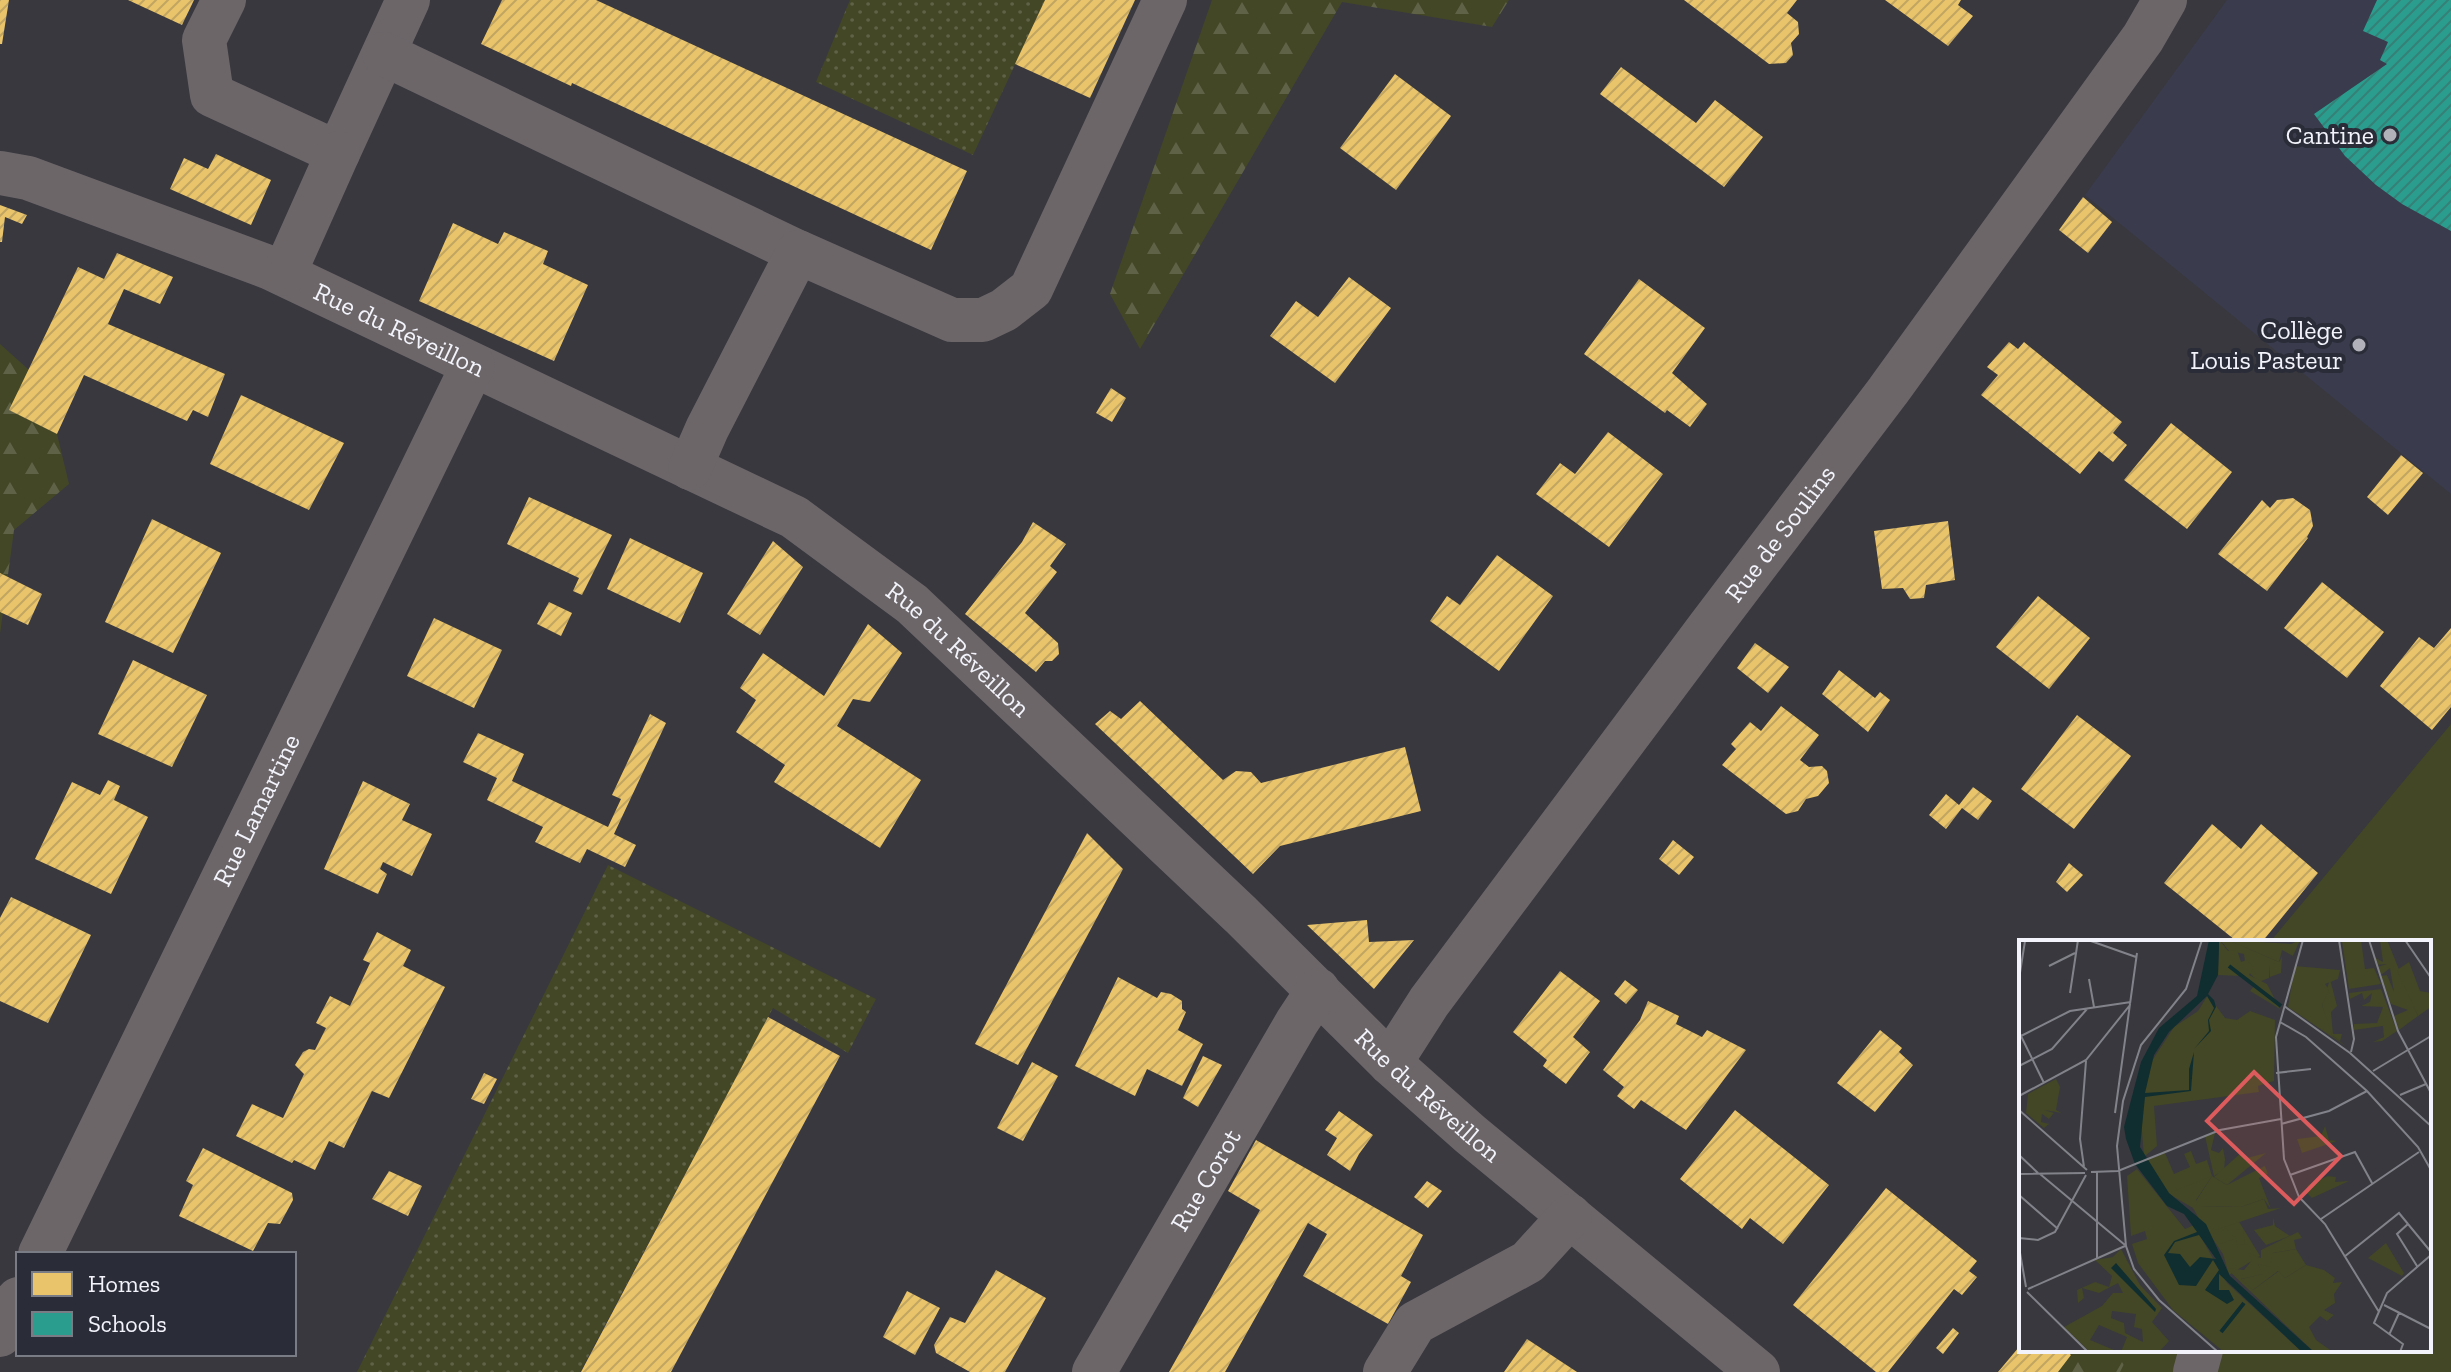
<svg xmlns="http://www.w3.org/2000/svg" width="2451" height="1372" font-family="'Zilla Slab',serif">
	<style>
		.built { fill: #3a3b4c }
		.grass { fill: url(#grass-dots) }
		.forest { fill: url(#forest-firs) }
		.green { fill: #434726 }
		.homes { fill: url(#homes-hatch) }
		.schools { fill: url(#schools-hatch) }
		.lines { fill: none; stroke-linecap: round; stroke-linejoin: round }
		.minor { stroke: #6c6669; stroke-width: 44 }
		.poi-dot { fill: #b1b2b9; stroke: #2a2c37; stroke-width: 3 }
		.labels { text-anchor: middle; stroke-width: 8; stroke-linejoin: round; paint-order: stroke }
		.poi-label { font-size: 26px; fill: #f2f3fb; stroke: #2a2c37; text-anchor: end }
		.street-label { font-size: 26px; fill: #f2f3fb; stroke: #2a2c37 }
		.inset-river { fill: none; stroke: #102e2f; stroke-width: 4 }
		.inset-road { fill: none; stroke: #82838a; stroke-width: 2 }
		.view { fill: #dd5b5d; fill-opacity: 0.15; stroke: #dd5b5d; stroke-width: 4 }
		.inset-edge { fill: none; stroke: #f2f3fb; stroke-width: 4 }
	</style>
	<defs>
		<pattern id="grass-dots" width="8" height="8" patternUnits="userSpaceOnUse" patternTransform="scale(2)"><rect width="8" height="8" fill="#434726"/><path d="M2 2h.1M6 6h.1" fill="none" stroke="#5f6246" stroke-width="1.8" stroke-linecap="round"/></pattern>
		<pattern id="forest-firs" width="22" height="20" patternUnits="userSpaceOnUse" patternTransform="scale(2)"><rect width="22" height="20" fill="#434726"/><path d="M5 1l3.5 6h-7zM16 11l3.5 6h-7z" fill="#5f6246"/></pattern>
		<pattern id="homes-hatch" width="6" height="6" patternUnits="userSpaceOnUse" patternTransform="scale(2)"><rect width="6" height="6" fill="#e9c46a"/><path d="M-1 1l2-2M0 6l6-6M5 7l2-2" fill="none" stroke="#c1a562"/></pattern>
		<pattern id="schools-hatch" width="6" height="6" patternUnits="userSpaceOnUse" patternTransform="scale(2)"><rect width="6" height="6" fill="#2a9d8f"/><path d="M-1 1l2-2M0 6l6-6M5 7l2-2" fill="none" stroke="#358077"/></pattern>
	</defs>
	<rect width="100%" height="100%" fill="#38383e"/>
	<polygon class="built" points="2227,0 2451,0 2451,494 2085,195"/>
	<g class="grass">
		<polygon points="850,0 1045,0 973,155 816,82"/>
		<polygon points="608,865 876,999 848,1053 773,1008 580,1372 357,1372"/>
	</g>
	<g class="forest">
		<polygon points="1212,0 1509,0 1492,27 1342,2 1140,349 1110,294"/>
		<polygon points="0,344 29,370 10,410 57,434 69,484 14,530 0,634"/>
		<polygon points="2058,1350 2318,1350 2325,1372 2055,1372"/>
	</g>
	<polygon class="green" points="2451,724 2451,1372 2120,1372 2131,1350 2429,1350 2429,942 2270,942"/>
	<g class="homes">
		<polygon points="0,0 9,0 2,44 0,44"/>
		<polygon points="128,0 194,0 182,25"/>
		<polygon points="502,0 596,0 967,171 931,250 572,83 571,86 481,44"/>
		<polygon points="1045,0 1135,0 1090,98 1015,64"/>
		<polygon points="1684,0 1797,0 1787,13 1798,22 1799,34 1791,43 1793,55 1786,63 1769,64"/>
		<polygon points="1885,0 1961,0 1958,5 1973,16 1948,46"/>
		<polygon points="1621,67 1696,123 1715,100 1763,137 1724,187 1600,94"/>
		<polygon points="1395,74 1451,116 1396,190 1340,148"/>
		<polygon points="216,154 271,180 251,225 170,189 184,158 208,169"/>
		<polygon points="2083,197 2112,222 2088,253 2059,230"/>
		<polygon points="0,205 27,215 22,224 5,217 2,242 0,242"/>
		<polygon points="453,223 498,244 504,232 548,251 543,264 588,285 554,361 419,301"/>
		<polygon points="117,253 173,277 160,304 124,289 108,324 225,374 208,417 193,410 187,421 84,375 57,434 9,410 78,267 104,279"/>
		<polygon points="1349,277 1391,308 1335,383 1270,336 1296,301 1318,317"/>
		<polygon points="1639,279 1705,328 1672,373 1707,404 1690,427 1667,410 1665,413 1584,354"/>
		<polygon points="2009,342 2018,349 2024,342 2122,422 2113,433 2127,445 2113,462 2099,451 2080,474 1981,395 1998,375 1987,367"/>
		<polygon points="1111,388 1126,398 1112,422 1096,413"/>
		<polygon points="241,395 344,443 309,510 210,464"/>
		<polygon points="2171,423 2232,472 2187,529 2124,480"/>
		<polygon points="1608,432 1663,474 1609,547 1536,494 1560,463 1575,474"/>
		<polygon points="2401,455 2423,473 2388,515 2367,497"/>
		<polygon points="529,497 612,535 582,595 573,591 579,578 507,544"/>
		<polygon points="2293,498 2310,510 2313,526 2307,537 2308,538 2267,591 2218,554 2262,500 2270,508 2277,500"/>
		<polygon points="152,519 221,553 173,653 105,622"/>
		<polygon points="1948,521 1955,580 1926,585 1924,598 1910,599 1903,588 1882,589 1874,531"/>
		<polygon points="1033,522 1066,544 1050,566 1057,572 1025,613 1058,643 1059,654 1052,661 1045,661 1036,672 965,614 1022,542"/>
		<polygon points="630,538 703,573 680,623 607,589"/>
		<polygon points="773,541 803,567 760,635 727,614"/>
		<polygon points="1497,555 1553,596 1499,671 1430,621 1447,596 1460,605"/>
		<polygon points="0,573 42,594 28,625 0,612"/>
		<polygon points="2322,582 2384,632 2347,678 2284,628"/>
		<polygon points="2038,596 2090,638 2049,689 1996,647"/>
		<polygon points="549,602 572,613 561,636 537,624"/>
		<polygon points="434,618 502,650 474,708 407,676"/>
		<polygon points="868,624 902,653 870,702 853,699 837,726 921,780 880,848 774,782 785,765 736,732 756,700 740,688 763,653 824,696"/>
		<polygon points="2451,628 2451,707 2432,730 2380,686 2419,637 2434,648"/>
		<polygon points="1755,643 1789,667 1768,693 1737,668"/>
		<polygon points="133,660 207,695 172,767 98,734"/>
		<polygon points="1839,670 1875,698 1880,692 1890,700 1868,732 1822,694"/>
		<polygon points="1140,701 1223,780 1236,771 1251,772 1261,783 1405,747 1421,811 1280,846 1253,874 1095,724 1110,711 1121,719"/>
		<polygon points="1781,706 1819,735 1800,760 1809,767 1822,766 1827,771 1829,783 1818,796 1806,799 1798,811 1786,814 1722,765 1736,749 1731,744 1750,722 1761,731"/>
		<polygon points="650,714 666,723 614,834 636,845 625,867 587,849 580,863 535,842 543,827 487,800 497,778 463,762 478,733 524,754 512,781 608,827 621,799 612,795"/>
		<polygon points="2077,715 2131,756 2074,829 2021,789"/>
		<polygon points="108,780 120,786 114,800 148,817 111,894 35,859 72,782 100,795"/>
		<polygon points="363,781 410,804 402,820 432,834 412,876 383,862 380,869 387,874 378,894 324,869"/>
		<polygon points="1973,787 1992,801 1978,820 1962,808 1946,829 1929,815 1946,794 1959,805"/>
		<polygon points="2212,824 2241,849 2261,824 2318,873 2262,942 2233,942 2235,940 2164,883"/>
		<polygon points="1087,833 1123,869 1018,1065 975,1044"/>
		<polygon points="1673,840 1694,857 1679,875 1659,859"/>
		<polygon points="2069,863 2083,875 2067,892 2056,882"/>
		<polygon points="11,897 91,935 48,1023 0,1001 0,918"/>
		<polygon points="1367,920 1369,942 1414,940 1374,989 1307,925"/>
		<polygon points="377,932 411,950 403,966 445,987 389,1098 372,1091 344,1148 329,1141 315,1170 294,1160 292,1163 236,1136 252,1104 283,1118 304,1074 295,1065 303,1052 309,1049 315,1050 326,1028 316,1023 330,996 350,1006 370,963 363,960"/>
		<polygon points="1560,971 1600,1001 1573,1037 1590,1052 1566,1084 1543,1066 1547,1060 1513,1032"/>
		<polygon points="1118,977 1157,998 1161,992 1171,994 1182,1001 1182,1009 1186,1012 1178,1030 1203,1044 1182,1086 1147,1069 1135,1096 1075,1066"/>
		<polygon points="1625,980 1638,990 1626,1004 1614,994"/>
		<polygon points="1648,1001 1679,1016 1676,1024 1702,1037 1707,1030 1746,1050 1686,1130 1641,1100 1634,1109 1617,1096 1624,1087 1603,1070 1640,1020"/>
		<polygon points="768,1017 840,1056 671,1372 581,1372"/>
		<polygon points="1880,1030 1902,1048 1899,1052 1913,1065 1875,1112 1837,1083"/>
		<polygon points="1203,1056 1222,1065 1198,1107 1183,1098"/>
		<polygon points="1032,1062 1058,1076 1023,1141 997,1128"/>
		<polygon points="484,1073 497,1079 484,1104 471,1099"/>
		<polygon points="1735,1110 1829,1185 1783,1244 1750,1218 1742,1229 1680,1179"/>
		<polygon points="1339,1111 1373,1135 1359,1154 1350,1171 1327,1155 1337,1138 1325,1130"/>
		<polygon points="1256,1140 1423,1235 1401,1276 1411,1282 1388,1324 1303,1276 1327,1234 1308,1223 1225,1372 1169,1372 1260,1210 1228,1191"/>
		<polygon points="203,1148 292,1193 293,1200 280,1224 268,1223 253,1251 179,1216 193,1185 186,1181"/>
		<polygon points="389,1171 422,1186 408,1216 372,1199"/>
		<polygon points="1427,1181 1442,1191 1428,1208 1414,1197"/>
		<polygon points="1886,1188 1977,1261 1969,1271 1977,1277 1962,1295 1954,1289 1888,1372 1876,1372 1793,1305"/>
		<polygon points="996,1270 1046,1298 1005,1372 970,1372 936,1353 934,1345 950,1317 965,1323"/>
		<polygon points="907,1291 940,1308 915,1355 883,1337"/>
		<polygon points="1953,1328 1959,1333 1943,1354 1936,1348"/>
		<polygon points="1527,1339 1577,1372 1504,1372"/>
		<polygon points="2019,1347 2021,1350 2065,1350 2071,1355 2058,1372 1998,1372"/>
	</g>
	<polygon class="schools" points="2377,0 2451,0 2451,231 2402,204 2376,185 2345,156 2314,114 2387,64 2380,60 2388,42 2363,31"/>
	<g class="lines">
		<g class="minor">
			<polyline points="224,0 204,40 212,95 338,153 408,0"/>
			<polyline points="384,54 798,252"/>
			<path id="s1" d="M0,173L28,178L268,267L794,517L912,604L1241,915L1390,1063L1470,1134L1758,1372"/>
			<polyline points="284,274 338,153"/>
			<polyline points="690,468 707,429 798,252 952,320 983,320 1004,310 1031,289 1165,0"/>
			<path id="s2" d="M1390,1063L1429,1002L1709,627L1888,391L2143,38L2165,0"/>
			<path id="s3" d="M40,1254L473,365"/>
			<polyline points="0,1335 18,1299"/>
			<path id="s4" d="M1094,1372L1297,1022L1318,990"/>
			<polyline points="1385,1372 1415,1323 1528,1262 1570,1216"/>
			<polyline points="2195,1372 2201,1350"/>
		</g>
	</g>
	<g class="poi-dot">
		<circle cx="2390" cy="135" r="8"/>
		<circle cx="2359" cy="345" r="8"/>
	</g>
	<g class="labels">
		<g class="poi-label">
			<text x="2374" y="144">Cantine</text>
			<text x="2343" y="339">Collège<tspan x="2343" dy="30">Louis Pasteur</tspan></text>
		</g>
		<g class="street-label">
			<text dy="9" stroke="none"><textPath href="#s1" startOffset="430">Rue du Réveillon</textPath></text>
			<text dy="9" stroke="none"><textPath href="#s2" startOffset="658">Rue de Soulins</textPath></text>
			<text dy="9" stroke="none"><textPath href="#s1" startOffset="1078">Rue du Réveillon</textPath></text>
			<text dy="9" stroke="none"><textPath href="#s3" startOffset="494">Rue Lamartine</textPath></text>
			<text dy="9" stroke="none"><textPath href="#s1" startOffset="1726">Rue du Réveillon</textPath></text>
			<text dy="9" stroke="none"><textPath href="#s4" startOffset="222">Rue Corot</textPath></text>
		</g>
	</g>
	<g transform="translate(2019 940)">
		<rect width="412" height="412" fill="#38383e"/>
		<path d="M210,0L260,22L263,17L262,33L251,37L250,25V38L240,42L227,30L225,14L210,11L202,1ZM342,0L346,29L355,28L362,44L330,49L323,1ZM361,0H368L399,76L380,90L375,76L389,70L372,64L362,36L368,35L375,52L371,28L362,35L358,27L368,24L357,25L355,17L364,22ZM311,39L318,66L312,72L314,94H323L321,101L313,95L309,87L303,65ZM362,49L378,91L363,101L354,102L365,97L364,86L335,90V84L358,83L364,67L342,66L351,62L353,53L345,60L343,53L331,59L330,53ZM37,139L41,147L37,170L43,173L25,170L35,173L30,179L23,174L22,182L30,184L25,188L7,173L9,154ZM306,186L310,200L318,201L283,213L278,199L302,196ZM196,193L192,210L200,213L204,208L206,219L205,230L195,236L186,196ZM246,226L249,234L240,238L252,269L245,259L222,267L180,266L177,261L193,236L208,245ZM254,277L256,286L271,296L247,305L235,290L254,285ZM219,280L241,316L210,335L204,314L188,290ZM277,309L287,325L266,338L259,331L234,350L224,344L222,339L243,334L239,324L254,313Z" fill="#434726"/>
		<path d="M200,0H206L202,2L209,11L218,10L222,22L227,20L235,27L230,35L248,44L261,69L231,51L235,46L221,36L199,35ZM209,0L272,4L281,0L274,16L263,10L260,22ZM276,26L321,30L319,39L306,44L310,50L303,65L313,95L328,107L269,67ZM223,212L228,218L247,213L208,245L195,237ZM133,225L148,234L193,236L177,260L181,266L222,267L245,259L249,269L262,268L188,293L174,268L145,251ZM309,236L317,237L316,242L330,241L293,258L287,252L289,245ZM279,292L283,298L275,300L277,309L254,313L251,327L239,324L244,334L222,339L234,350L260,331L266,338L287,325L305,330L316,338L314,343L323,342L315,354L316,363L305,370L315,375L308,381L301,376L290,387L297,400L314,412H295L207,328L225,330L233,320L229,313L242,318V310ZM367,303L385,333L383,336L349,318ZM102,309L121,345L143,368L133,382L150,401L140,412H102L108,397L80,385L71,400L100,412H71L45,387L83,366L94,353H104L99,343L80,353L63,348L65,358L59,363L58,350L76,342L90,347L93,336L76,320L94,317ZM93,371L117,374L115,387L123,389L124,402L106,393L105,383L92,378Z" fill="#434726" fill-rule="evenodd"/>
		<path d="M390,22L401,51L412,53V67L399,76L378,30ZM189,55L206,78L218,80L231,71L256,80L255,141L239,146L240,152L135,166L138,206L125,217L121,166L131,124L155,87L179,71ZM172,211L177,224L188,220L193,236L150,253L128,220L146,213L155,234L171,227L165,214ZM118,229L166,289L175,285L208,343L283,412H205L154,370L119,323L113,304L128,299L126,291L112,296L108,236ZM195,288L201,293L206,288L217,298V290L224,289L226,304L218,305L217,298L201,304L190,293Z" fill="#434726"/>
		<path d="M190,0H200V7L199,35L189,54L195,60L197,67L190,80L192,91L175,109L190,91L189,80L195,68L188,56L150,92L135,115L126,153L170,150V129L175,112L172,151L126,157L121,207L150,253L187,284L211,336L295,412H283L200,334V350H210L215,360L208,364L186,350L200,330L194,320L177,346L160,345L145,315L155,301L178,292L165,274L148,266L116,224L107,199L105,187L122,122L140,88L178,56ZM180,295L197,319L181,317L171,327L161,314L149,313L156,302ZM97,323L137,369L136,372L92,328Z" fill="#102e2f" fill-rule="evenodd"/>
		<path class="inset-river" d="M210,26L262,66M202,392L225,363"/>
		<path class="inset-road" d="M69,0L117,17M183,0L167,49L122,105L104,161L98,206L107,306L115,329L140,360L199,412M284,0L257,97L265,219L280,257L306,284L360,372M320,0L335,99L332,112M350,0L379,91L412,153M386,0L412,38M30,26L56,13M0,39L6,1M70,39L75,67M51,53L59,0M265,66L331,113L412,186M261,82L287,97L348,151L399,207L412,230M1,94L25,143M0,97L51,71L112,62M0,126L33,109L68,69M354,131L412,96M257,133L292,129M381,155L407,144M0,156L67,120L111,65M0,170L68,230M96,173L118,13M262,184L310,171L348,151M0,215L19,233M65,227L61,199L67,121M72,232L99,231L201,190L262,179M78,232V318M0,234L66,233M21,234L106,305M271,235L336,212L353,243M0,255L39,289M302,279L400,212M0,298L19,300L36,292L67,235M0,307L7,347M325,317L380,273L389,284M398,326L378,294L389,284L412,312M9,349L106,306M8,352L69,412M365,365L412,389M370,395L380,373M381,412L384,404L355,383L368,353L412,315"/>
		<path class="view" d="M235,132L322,216L275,264L188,181Z"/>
		<rect width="412" height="412" class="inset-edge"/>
	</g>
	<rect x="16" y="1252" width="280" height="104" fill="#2a2c37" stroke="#7a7c85" stroke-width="2"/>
	<rect x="32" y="1272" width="40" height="24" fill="#e9c46a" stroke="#7a7c85" stroke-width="2"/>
	<text x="88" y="1292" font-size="24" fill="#f2f3fb">Homes</text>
	<rect x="32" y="1312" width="40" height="24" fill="#2a9d8f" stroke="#7a7c85" stroke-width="2"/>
	<text x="88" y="1332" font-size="24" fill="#f2f3fb">Schools</text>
</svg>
